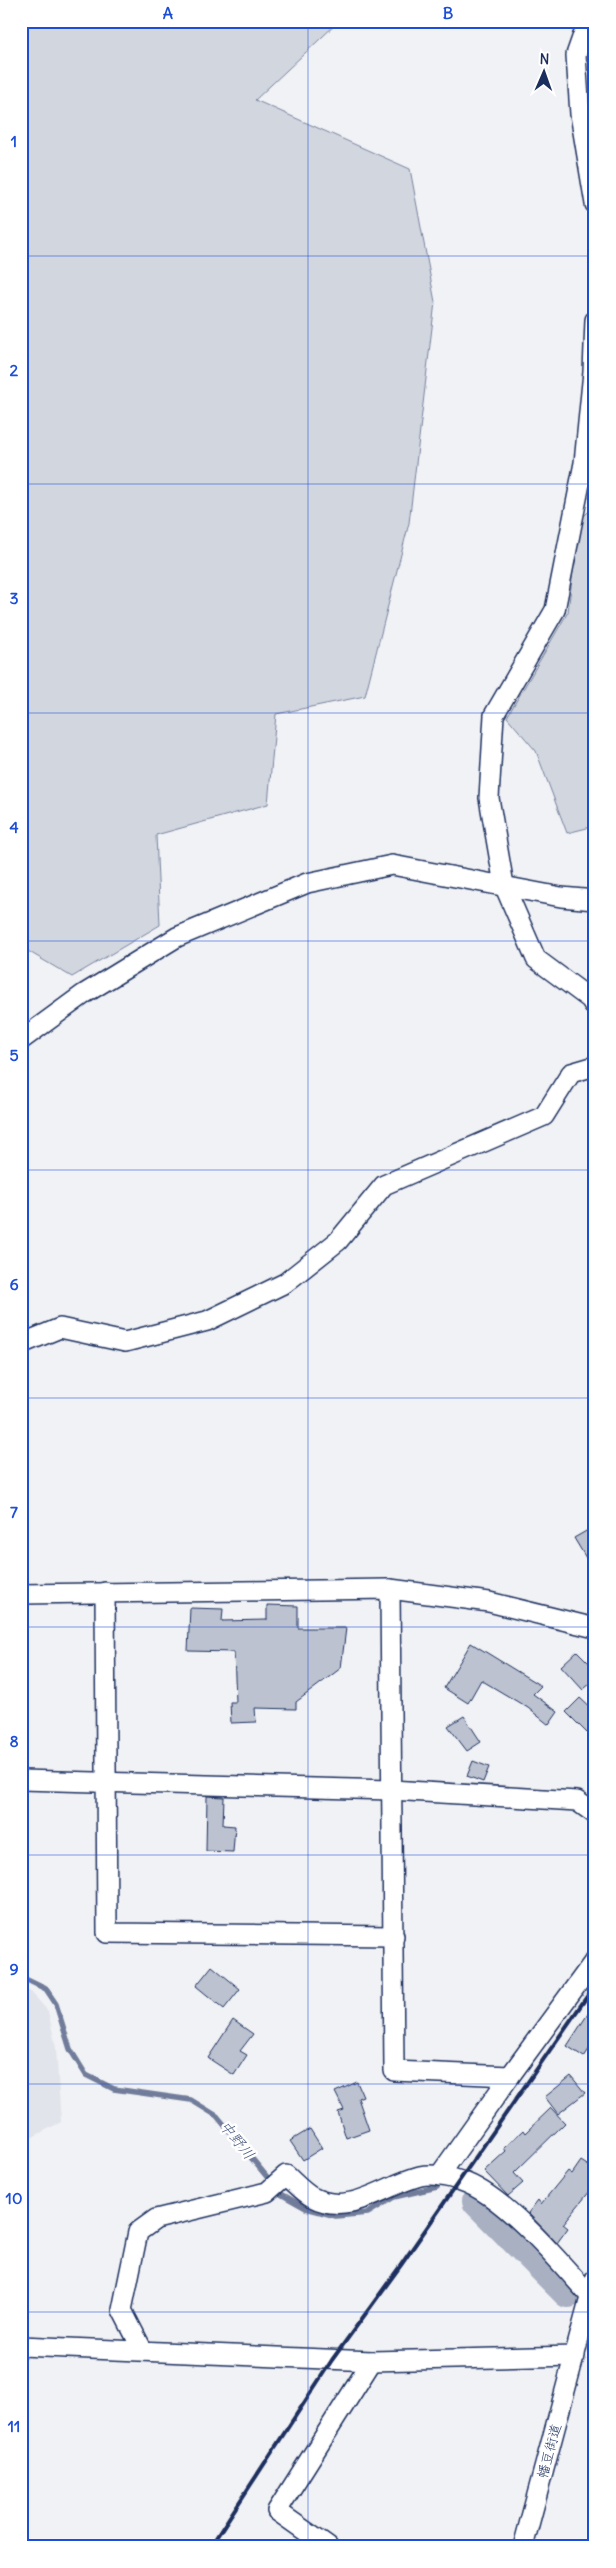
<svg xmlns="http://www.w3.org/2000/svg" width="616" height="2568" font-family="Delius,'Klee One',sans-serif">
	<style>
		.built { fill: #e1e4ea }
		.green { fill: #d2d6df; stroke: #76829e }
		.lines { fill: none; stroke-linecap: round; stroke-linejoin: round }
		.stream { stroke: #707c9a; stroke-width: 5.5 }
		.river { stroke: #a8b0c2; stroke-width: 32 }
		.building { fill: #bcc2d0; stroke: #1b2f5e }
		.minor-casing { stroke: #1b2f5e; stroke-width: 22 }
		.minor { stroke: #fff; stroke-width: 19 }
		.rail { stroke: #1b2f5e; stroke-width: 4 }
		.grid { fill: none; stroke: #1d4ed8; stroke-width: 1; stroke-opacity: 0.55 }
		.labels { text-anchor: middle; stroke-width: 5; stroke-linejoin: round; paint-order: stroke }
		.street-label { font-size: 14px; fill: #1b2f5e; stroke: #fff }
		.water-label { font-size: 15px; font-style: italic; fill: #4c5c81; stroke: #fff }
		.neatline { fill: none; stroke: #1d4ed8; stroke-width: 2 }
		.grid-label { font-size: 16px; text-anchor: middle; font-weight: bold; fill: #1d4ed8 }
	</style>
	<rect width="100%" height="100%" fill="#f1f2f5"/>
	<filter id="ink" filterUnits="userSpaceOnUse"><feTurbulence type="fractalNoise" baseFrequency=".02" numOctaves="2"/><feDisplacementMap in="SourceGraphic" scale="10" xChannelSelector="R" yChannelSelector="G"/><feConvolveMatrix kernelMatrix="1 2 1 2 8 2 1 2 1" color-interpolation-filters="sRGB"/></filter>
	<g filter="url(#ink)">
		<polygon class="built" points="21,1988 31,1992 48,2011 56,2048 61,2122 29,2139 29,2162 21,2163"/>
		<g class="green">
			<polygon points="21,21 336,21 337,23 255,100 410,169 435,302 409,523 365,696 276,714 268,804 156,835 160,925 72,977 21,947"/>
			<polygon points="593,508 595,826 567,833 536,751 507,717 568,612 579,520"/>
		</g>
		<g class="lines">
			<polyline class="stream" points="21,1977 46,1989 56,2004 70,2049 86,2075 114,2089 191,2100 217,2116 281,2194 306,2208 336,2216 368,2213 394,2197 437,2187"/>
			<polyline class="river" points="478,2201 568,2292"/>
		</g>
		<g class="building">
			<polygon points="595,1526 595,1573 574,1538"/>
			<polygon points="267,1605 298,1606 298,1628 346,1628 341,1668 296,1702 296,1709 255,1708 256,1722 231,1723 230,1702 236,1702 234,1652 188,1651 190,1608 223,1609 222,1621 267,1620"/>
			<polygon points="471,1643 541,1686 533,1694 558,1712 549,1725 528,1708 481,1680 468,1703 444,1688"/>
			<polygon points="577,1651 595,1669 595,1679 583,1690 561,1666"/>
			<polygon points="580,1698 595,1712 595,1725 587,1733 566,1712"/>
			<polygon points="464,1716 481,1742 467,1751 448,1726"/>
			<polygon points="473,1761 489,1767 483,1782 467,1776"/>
			<polygon points="207,1796 224,1797 223,1825 235,1826 233,1852 206,1851"/>
			<polygon points="212,1966 240,1989 224,2009 196,1986"/>
			<polygon points="595,2003 595,2040 584,2057 567,2046"/>
			<polygon points="233,2020 253,2034 240,2051 247,2055 234,2075 208,2058"/>
			<polygon points="571,2076 585,2093 558,2114 545,2097"/>
			<polygon points="357,2082 363,2096 358,2098 369,2130 346,2138 338,2112 344,2110 335,2092"/>
			<polygon points="551,2108 565,2123 514,2173 523,2183 508,2196 484,2171 506,2151 504,2148 523,2130 525,2133"/>
			<polygon points="310,2129 322,2148 303,2160 290,2141"/>
			<polygon points="581,2161 595,2170 595,2185 563,2224 568,2228 557,2243 528,2213 538,2200 541,2204 568,2171 572,2174"/>
		</g>
		<g class="lines">
			<defs>
				<g id="minor">
					<polyline points="588,21 576,55 580,114 595,204"/>
					<polyline points="595,320 593,372 584,463 555,610 494,715 489,798 504,885 536,959 590,999 595,1007"/>
					<polyline points="21,1040 84,994 177,937 307,883 392,865 561,897 595,900"/>
					<polyline points="21,1344 60,1328 125,1342 207,1321 285,1283 338,1241 384,1185 544,1116 571,1073 595,1066"/>
					<polyline points="390,1589 394,2071 510,2076 595,1960"/>
					<polyline points="105,1592 107,1933 394,1936"/>
					<polyline points="21,1594 390,1589 489,1602 595,1628"/>
					<polyline points="21,1780 391,1790 577,1801 595,1814"/>
					<polyline points="439,2176 510,2076"/>
					<polyline points="21,2346 372,2361 575,2356"/>
					<path d="M143,2351L122,2310L138,2232L156,2219L267,2192L286,2175C294,2182 303,2192 312,2197C350,2217 384,2185 420,2176C432,2173 450,2177 461,2181C503,2194 560,2262 590,2296L595,2299"/>
					<polyline points="328,2547 277,2511 372,2361"/>
					<polyline points="523,2547 595,2279"/>
				</g>
			</defs>
			<use href="#minor" class="minor-casing"/>
			<use href="#minor" class="minor"/>
			<polyline class="rail" points="210,2547 332,2360 401,2265 595,1985"/>
		</g>
	</g>
	<path class="grid" d="M308,21V2547M21,256H595M21,484H595M21,713H595M21,941H595M21,1170H595M21,1398H595M21,1627H595M21,1855H595M21,2084H595M21,2312H595"/>
	<g class="labels">
		<g class="street-label">
			<text transform="translate(549 2451) rotate(-75)" y="5">幡豆街道</text>
		</g>
		<g class="water-label">
			<text transform="translate(237 2140) rotate(51)" y="5">中野川</text>
		</g>
	</g>
	<rect width="616" height="2568" fill="none" stroke="#fff" stroke-width="55"/>
	<g transform="translate(544 72) rotate(2)" stroke="#ffffff" stroke-width="4" paint-order="stroke">
	<path d="M0-4L9 19L0 12L-9 19Z" fill="#1b2f5e"/>
	<text y="-8" font-size="14" font-weight="bold" text-anchor="middle" fill="#1b2f5e">N</text>
	</g>
	<rect x="28" y="28" width="560" height="2512" class="neatline"/>
	<g class="grid-label">
		<text x="168" y="19">A</text>
		<text x="448" y="19">B</text>
		<text x="14" y="147">1</text>
		<text x="14" y="376">2</text>
		<text x="14" y="604">3</text>
		<text x="14" y="833">4</text>
		<text x="14" y="1061">5</text>
		<text x="14" y="1290">6</text>
		<text x="14" y="1518">7</text>
		<text x="14" y="1747">8</text>
		<text x="14" y="1975">9</text>
		<text x="14" y="2204">10</text>
		<text x="14" y="2432">11</text>
	</g>
</svg>
